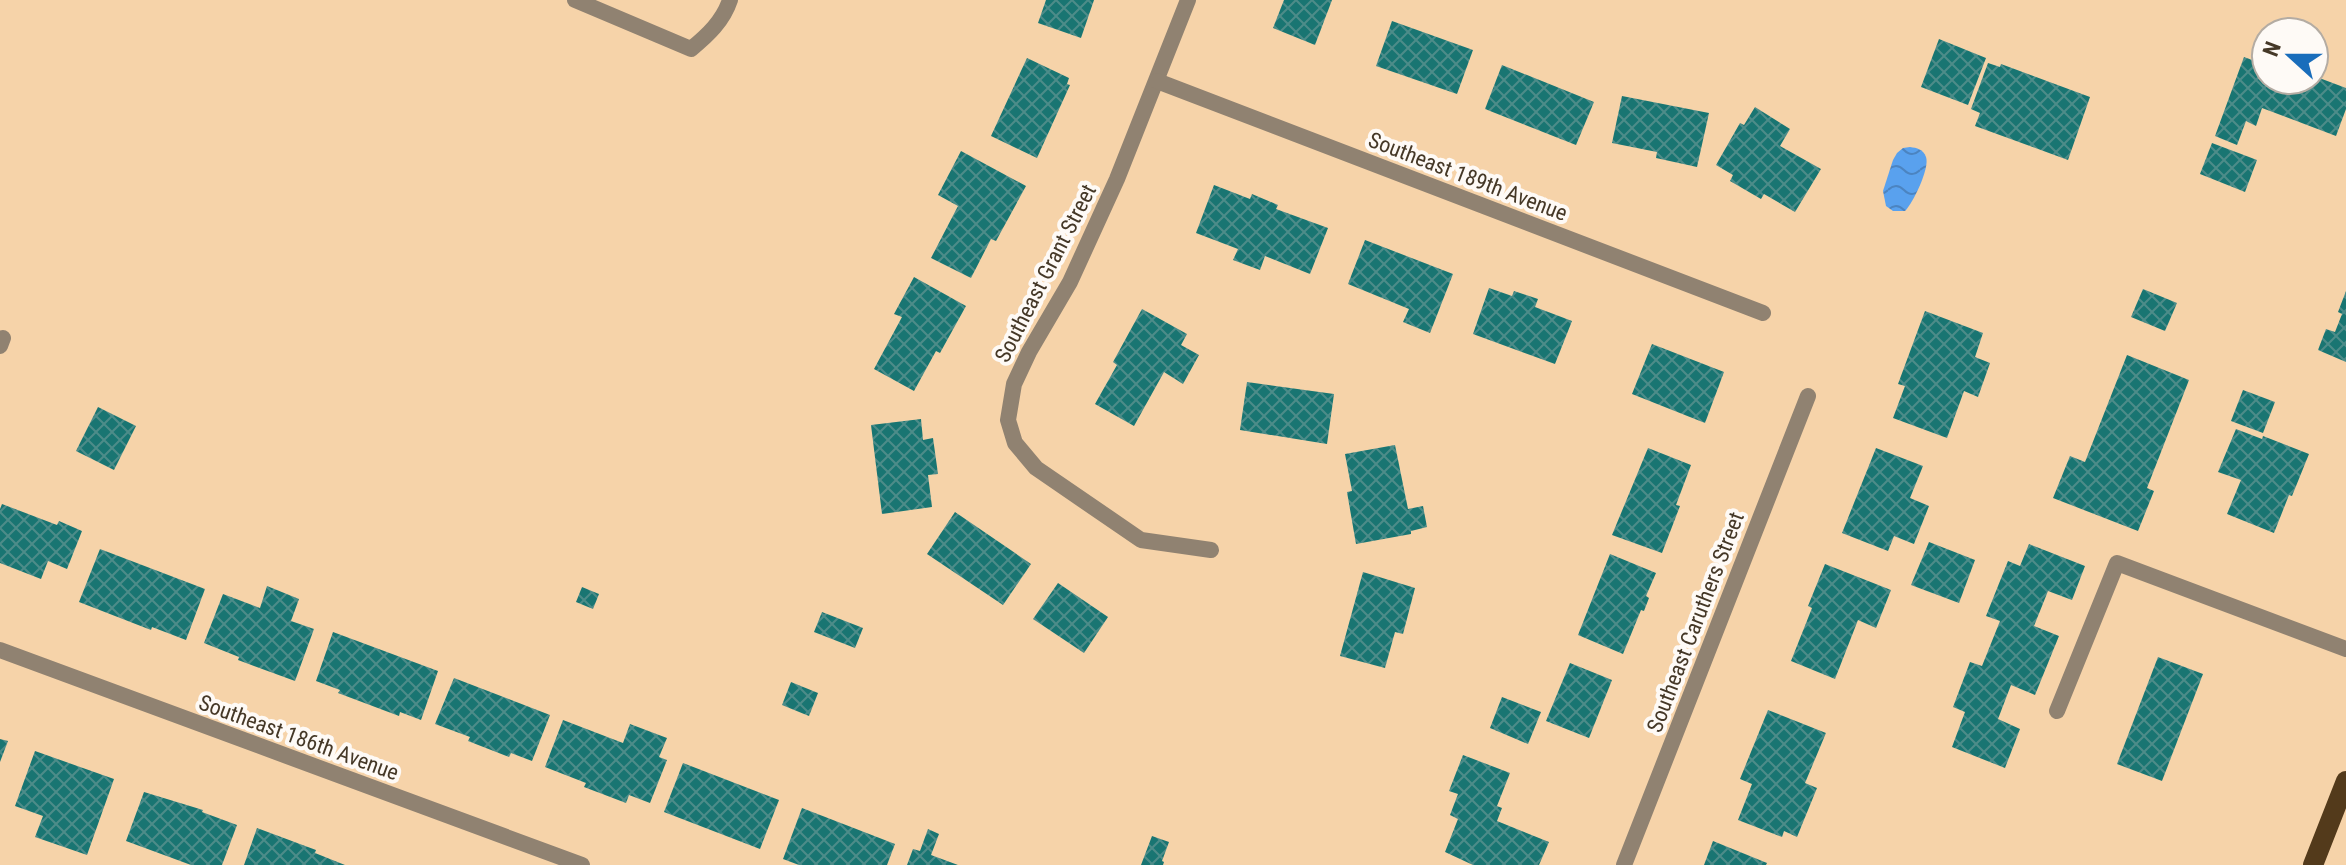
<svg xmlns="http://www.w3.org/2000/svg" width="2346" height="865" font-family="'Roboto Condensed',sans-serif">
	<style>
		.water { fill: url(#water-waves) }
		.building { fill: url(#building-cross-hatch) }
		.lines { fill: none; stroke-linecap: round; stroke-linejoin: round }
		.service { stroke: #908271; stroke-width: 16 }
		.minor { stroke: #908271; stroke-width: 16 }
		.primary { stroke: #533a1b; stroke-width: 20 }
		.labels { text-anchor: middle; stroke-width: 8; stroke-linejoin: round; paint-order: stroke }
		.street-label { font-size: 22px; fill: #453827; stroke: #fefaf6 }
	</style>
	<defs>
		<pattern id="water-waves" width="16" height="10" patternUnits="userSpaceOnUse" patternTransform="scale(2)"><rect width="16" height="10" fill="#59a1ee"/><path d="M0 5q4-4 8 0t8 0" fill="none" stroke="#4b84c1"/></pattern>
		<pattern id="building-cross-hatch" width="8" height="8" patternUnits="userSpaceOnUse" patternTransform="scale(2)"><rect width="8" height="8" fill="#197572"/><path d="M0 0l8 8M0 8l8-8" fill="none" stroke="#4d8c89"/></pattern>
	</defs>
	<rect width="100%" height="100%" fill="#f6d3a9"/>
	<path class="water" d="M1910,147C1917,148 1923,149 1926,157C1930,168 1913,203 1905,211H1893L1886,206L1883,191L1893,160L1897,153L1903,148Z"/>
	<g class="building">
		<polygon points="1046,0 1094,0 1081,38 1038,23"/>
		<polygon points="1284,0 1332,0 1315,45 1273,28"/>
		<polygon points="1392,21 1473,50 1457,94 1376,66"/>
		<polygon points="1939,39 1986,58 1968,105 1921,87"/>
		<polygon points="2244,57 2266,65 2266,80 2314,80 2314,76 2346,88 2346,109 2336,136 2262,108 2256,126 2246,121 2237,145 2215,136"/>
		<polygon points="1027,58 1069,78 1067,84 1070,85 1037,158 991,136"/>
		<polygon points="1988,63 2000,67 2001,64 2090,97 2068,160 1975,126 1980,113 1971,109"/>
		<polygon points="1502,65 1594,102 1576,145 1485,109"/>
		<polygon points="1622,96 1709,113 1697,167 1656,158 1657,152 1612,143"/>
		<polygon points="1755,107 1790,129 1780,146 1821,169 1795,212 1764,194 1761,199 1730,181 1733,175 1716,165 1740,123 1744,125"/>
		<polygon points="2212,143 2257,160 2245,192 2200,174"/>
		<polygon points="961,151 1026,186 996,241 991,239 971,278 931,258 958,206 938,195"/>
		<polygon points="1214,185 1250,199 1252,194 1278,205 1276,209 1328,228 1310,274 1265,256 1260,270 1233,260 1238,249 1196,233"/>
		<polygon points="1365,240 1453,274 1430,333 1403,322 1409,309 1348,284"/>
		<polygon points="914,277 966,306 940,353 936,351 914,391 874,369 902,317 894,314"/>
		<polygon points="1489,288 1512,296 1514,291 1538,299 1535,307 1572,321 1555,364 1473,334"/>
		<polygon points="2143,289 2177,303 2165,331 2131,317"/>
		<polygon points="2346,291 2346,362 2318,350 2326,329 2335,332 2342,314 2338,312"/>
		<polygon points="1142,309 1187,334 1181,345 1199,355 1183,384 1164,372 1134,426 1095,404 1117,365 1113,362"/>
		<polygon points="1925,311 1983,333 1975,357 1990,363 1978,397 1964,391 1947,438 1893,418 1905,386 1898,384"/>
		<polygon points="1652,344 1724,372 1705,423 1632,394"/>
		<polygon points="2127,355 2189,380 2147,488 2154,491 2138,531 2053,498 2070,456 2085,462"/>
		<polygon points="1247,382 1334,394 1327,444 1240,430"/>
		<polygon points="2243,390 2275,402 2263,433 2231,421"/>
		<polygon points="98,407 136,426 114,470 76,451"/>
		<polygon points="921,419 923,440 933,438 938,474 928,475 932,507 882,514 871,425"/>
		<polygon points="2236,429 2262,439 2263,436 2309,454 2292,496 2289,495 2274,533 2227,514 2241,480 2218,472"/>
		<polygon points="1395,445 1408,509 1423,506 1427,527 1411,531 1411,534 1356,544 1347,492 1352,491 1345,454"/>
		<polygon points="1648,448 1691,465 1676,505 1680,506 1662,553 1612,535"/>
		<polygon points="1876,448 1923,466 1910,498 1929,506 1914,544 1894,536 1888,551 1842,533"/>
		<polygon points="2,504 57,525 59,521 82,531 67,569 48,561 41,579 0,563 0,509"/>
		<polygon points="955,512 1031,564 1003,605 927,554"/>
		<polygon points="1929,542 1975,560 1959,603 1911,585"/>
		<polygon points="2029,544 2085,566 2072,600 2048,591 2034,626 2059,636 2035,695 2011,685 1998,719 2020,729 2005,768 1952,747 1965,712 1953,707 1970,662 1982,666 2000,621 1986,616 2008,561 2020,566"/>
		<polygon points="100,549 205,589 186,640 152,627 151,630 79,602"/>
		<polygon points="1610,554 1656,573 1646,596 1649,598 1644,611 1641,610 1623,654 1578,635"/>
		<polygon points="1825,564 1891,590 1876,628 1858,620 1835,679 1791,661 1812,608 1808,606"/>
		<polygon points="1363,572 1415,588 1403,634 1395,632 1385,668 1340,656"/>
		<polygon points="1058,583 1108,617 1084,653 1033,619"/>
		<polygon points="267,586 299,599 291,621 314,629 295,681 238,660 239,657 204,643 223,594 260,608"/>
		<polygon points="582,587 599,594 593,609 576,602"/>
		<polygon points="822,612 863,628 855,648 814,632"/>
		<polygon points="333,632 438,671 421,720 400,712 399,716 338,693 340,690 316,681"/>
		<polygon points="2158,657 2203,674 2162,781 2117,764"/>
		<polygon points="1570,663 1612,680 1589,738 1546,721"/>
		<polygon points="454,678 550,715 532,761 511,753 509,757 468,741 470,737 435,724"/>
		<polygon points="791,682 818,693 809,716 782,705"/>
		<polygon points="1502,697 1541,712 1528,744 1490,728"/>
		<polygon points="1768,710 1826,733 1805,783 1817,788 1797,837 1784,831 1782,837 1738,820 1752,784 1740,779"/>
		<polygon points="563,720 623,743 630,724 667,738 659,757 667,760 650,803 629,795 626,803 584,787 586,783 545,767"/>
		<polygon points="0,739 8,741 0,762"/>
		<polygon points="35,751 114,779 87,855 35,837 43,816 15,806"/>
		<polygon points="1463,755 1510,773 1497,806 1502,808 1497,821 1549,842 1539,865 1473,865 1445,852 1458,819 1450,815 1458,794 1449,791"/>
		<polygon points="683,763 779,800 760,849 664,812"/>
		<polygon points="144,792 203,810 202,812 237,825 222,865 191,865 126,841"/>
		<polygon points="802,808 895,844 887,865 799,865 783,859"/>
		<polygon points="257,828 316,850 315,853 345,865 244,865"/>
		<polygon points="928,829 939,834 931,855 958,865 907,865 913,849 920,851"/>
		<polygon points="1152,836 1169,842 1162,861 1164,862 1163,865 1141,865"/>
		<polygon points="1713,841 1767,863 1766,865 1704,865"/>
	</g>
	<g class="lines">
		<g class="service">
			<path d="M575,0L691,49C708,35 723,21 730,0"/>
			<polyline points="2057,711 2117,563 2346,649"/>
		</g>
		<g class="minor">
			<polyline points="1188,0 1117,179 1070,282 1029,352 1014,384 1008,420 1015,443 1036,468 1141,540 1211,550"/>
			<polyline points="1157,81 1763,313"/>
			<polyline points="0,346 3,338"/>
			<polyline points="0,650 582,865"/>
			<polyline points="1624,865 1808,396"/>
		</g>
		<polyline class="primary" points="2313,865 2346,781"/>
	</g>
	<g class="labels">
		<g class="street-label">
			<text transform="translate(1468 176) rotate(21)" y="8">Southeast 189th Avenue</text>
			<text transform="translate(1045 273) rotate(-63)" y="8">Southeast Grant Street</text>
			<text transform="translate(1695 622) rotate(-69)" y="8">Southeast Caruthers Street</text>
			<text transform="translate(299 737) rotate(20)" y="8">Southeast 186th Avenue</text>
		</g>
	</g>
	<g transform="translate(2290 56) rotate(291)"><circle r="38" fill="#fefaf6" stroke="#b4aca3" stroke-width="2"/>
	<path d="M0-6L14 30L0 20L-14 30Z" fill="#196dbb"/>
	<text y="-12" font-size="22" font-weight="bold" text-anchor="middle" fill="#453827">N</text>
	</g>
</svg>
